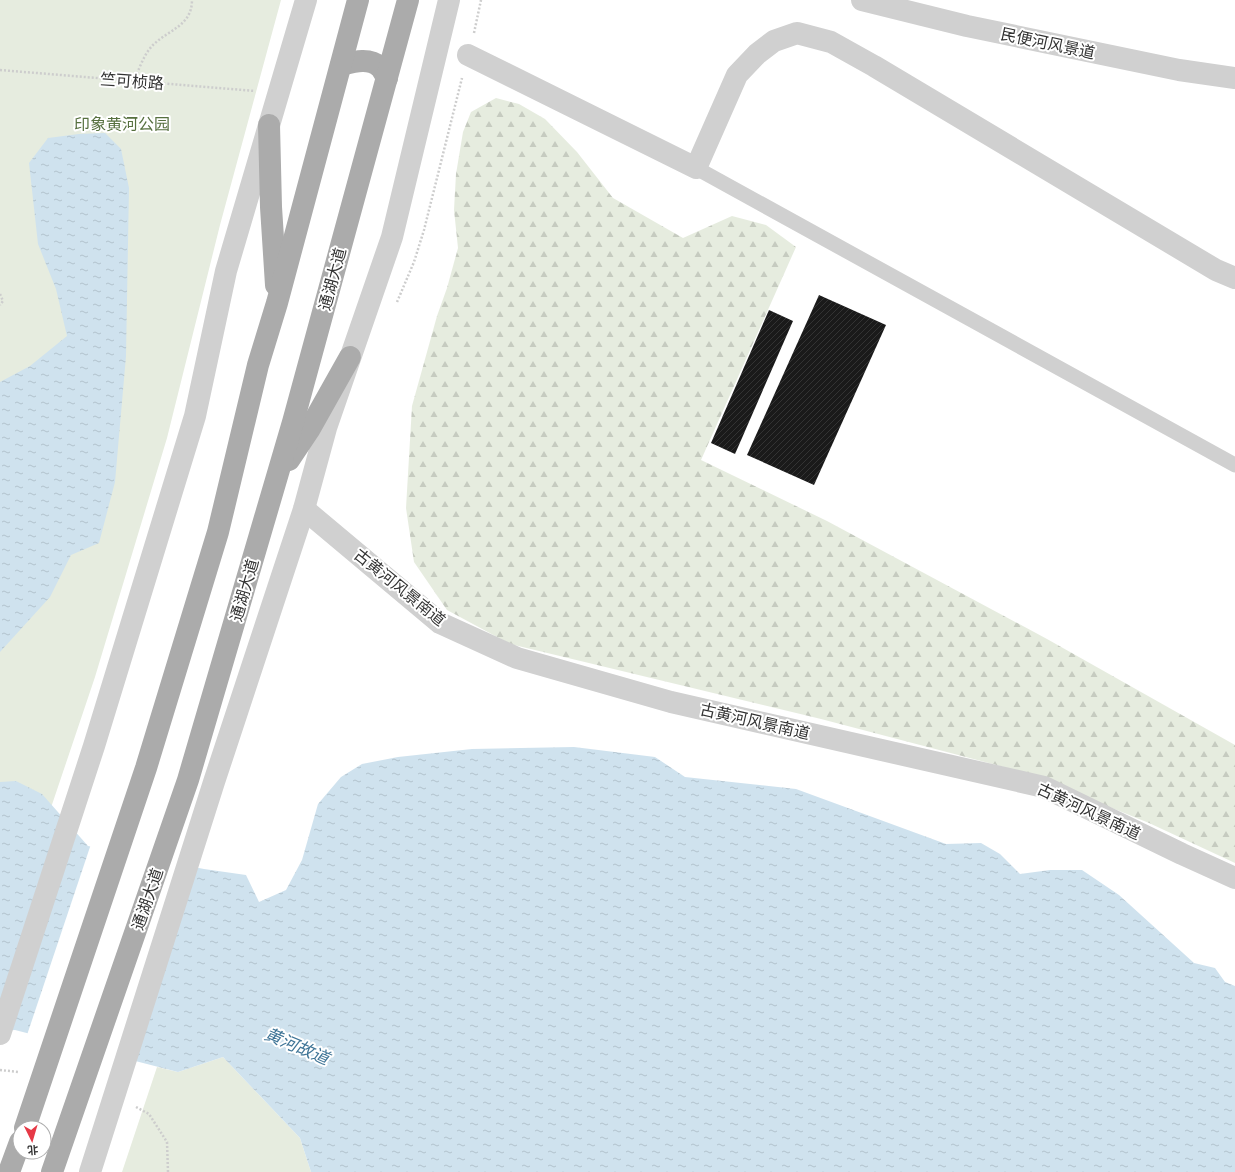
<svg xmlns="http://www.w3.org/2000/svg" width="1235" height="1172" font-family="Jost,'Noto Sans SC',sans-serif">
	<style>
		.forest { fill: url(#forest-firs) }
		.park { fill: #e6ecdf }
		.water { fill: url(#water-ripples) }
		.pier { fill: #fff }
		.building { fill: url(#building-hatch) }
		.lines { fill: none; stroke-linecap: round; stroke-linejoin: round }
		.path { stroke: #cdcdcd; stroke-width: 2.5; stroke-dasharray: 2 2; stroke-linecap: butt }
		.lane { stroke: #d0d0d0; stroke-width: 15 }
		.street { stroke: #d0d0d0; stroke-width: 22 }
		.primary { stroke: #ababab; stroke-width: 22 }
		.labels { text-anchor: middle; stroke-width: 4; stroke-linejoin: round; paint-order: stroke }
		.street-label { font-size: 16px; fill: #333; stroke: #fff }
		.park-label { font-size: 16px; fill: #56703f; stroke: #fff }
		.water-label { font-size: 17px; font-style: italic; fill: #3f7597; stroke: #fff }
	</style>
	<defs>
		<pattern id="forest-firs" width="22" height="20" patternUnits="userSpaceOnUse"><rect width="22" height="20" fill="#e6ecdf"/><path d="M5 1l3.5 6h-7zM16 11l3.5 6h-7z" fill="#c6cbc0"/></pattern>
		<pattern id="water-ripples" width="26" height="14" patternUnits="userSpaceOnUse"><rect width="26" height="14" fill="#cfe2ee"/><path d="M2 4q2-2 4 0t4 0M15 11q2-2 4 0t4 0" fill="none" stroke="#b2c2cd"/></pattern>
		<pattern id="building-hatch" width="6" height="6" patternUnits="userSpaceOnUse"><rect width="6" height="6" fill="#1a1a1a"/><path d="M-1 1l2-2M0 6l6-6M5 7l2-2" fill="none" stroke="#333"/></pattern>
	</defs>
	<rect width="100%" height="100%" fill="#fff"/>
	<polygon class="forest" points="496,98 519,104 545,119 577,152 613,198 683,238 732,216 766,225 796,247 701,460 827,521 1047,639 1235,745 1235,863 1149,823 1023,772 821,719 510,644 447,610 414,562 406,508 412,406 437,316 447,288 458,248 454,210 456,174 463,132 471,112"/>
	<g class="park">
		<polygon points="0,0 281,0 220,225 167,438 95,677 0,959"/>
		<polygon points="223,1057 300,1138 311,1172 122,1172 157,1067 178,1072"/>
	</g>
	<g class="water">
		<polygon points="105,133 121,149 129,188 126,356 115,482 99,543 71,555 50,597 0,652 0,382 30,366 67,336 56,289 38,244 29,163 48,138 79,134"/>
		<polygon points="574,747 655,757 685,777 796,789 946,844 981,843 1000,854 1020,874 1050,870 1082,870 1119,895 1194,963 1215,968 1225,982 1235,986 1235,1172 311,1172 300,1138 223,1057 178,1072 15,1030 0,1031 0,782 16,781 42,794 88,846 204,869 246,875 259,902 286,890 302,860 318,804 341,777 362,764 398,757 472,749"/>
	</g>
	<polygon class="pier" points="91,844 194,865 130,1061 27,1035"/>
	<g class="building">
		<polygon points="819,295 886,325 814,485 747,455"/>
		<polygon points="769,310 793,321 735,454 711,443"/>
	</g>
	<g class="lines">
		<g class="path">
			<polyline points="474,33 481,0"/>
			<polyline points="0,70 255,91"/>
			<path d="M134,81C139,69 144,54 153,45C168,30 192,26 192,0"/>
			<polyline points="0,294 3,301 0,305"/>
			<polyline points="397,302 414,262 424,230 462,78"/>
			<polyline points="0,1070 19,1072"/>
			<polyline points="136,1107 149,1114 167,1142 168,1172"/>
		</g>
		<polyline class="lane" points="696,168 1235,465"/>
		<g class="street">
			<polyline points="862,0 967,26 1179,70 1235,78"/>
			<polyline points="468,55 696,168 737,75 757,54 774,41 797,33 831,42 874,66 1216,270 1235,278"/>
			<polyline points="304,509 440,623 517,658 671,702 1044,787 1182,854 1235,878"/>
			<polyline points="0,1034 94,746 195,416 226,271 306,0"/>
			<polyline points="90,1172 214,782 304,509 326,428 392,237 449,0"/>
		</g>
		<g class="primary">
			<path d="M341,65C353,62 369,57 380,67C383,70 385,75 387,78"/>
			<polyline points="269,125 271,207 276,285"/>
			<polyline points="289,460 309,430 350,357"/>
			<polyline points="25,1128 146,768 218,532 258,365 277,303 358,0"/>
			<polyline points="9,1172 20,1142"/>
			<polyline points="52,1172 188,780 293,422 408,0"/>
		</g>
	</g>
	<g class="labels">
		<g class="street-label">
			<text transform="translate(1048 43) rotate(12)" y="6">民便河风景道</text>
			<text transform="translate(132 81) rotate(4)" y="6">竺可桢路</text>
			<text transform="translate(332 279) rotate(-75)" y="6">通湖大道</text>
			<text transform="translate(400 587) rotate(39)" y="6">古黄河风景南道</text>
			<text transform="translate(244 590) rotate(-74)" y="6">通湖大道</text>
			<text transform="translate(755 721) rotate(13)" y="6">古黄河风景南道</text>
			<text transform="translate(1089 811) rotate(25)" y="6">古黄河风景南道</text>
			<text transform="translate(147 899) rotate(-71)" y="6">通湖大道</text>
		</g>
		<g class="park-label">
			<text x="122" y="130">印象黄河公园</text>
		</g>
		<g class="water-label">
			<text transform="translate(297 1046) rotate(23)" y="6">黄河故道</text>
		</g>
	</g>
	<g transform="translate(32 1140) rotate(175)"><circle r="19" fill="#ffffff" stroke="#adadad"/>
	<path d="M0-3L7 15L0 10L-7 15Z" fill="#e63946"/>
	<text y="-6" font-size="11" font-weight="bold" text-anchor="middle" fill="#333333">北</text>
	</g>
</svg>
